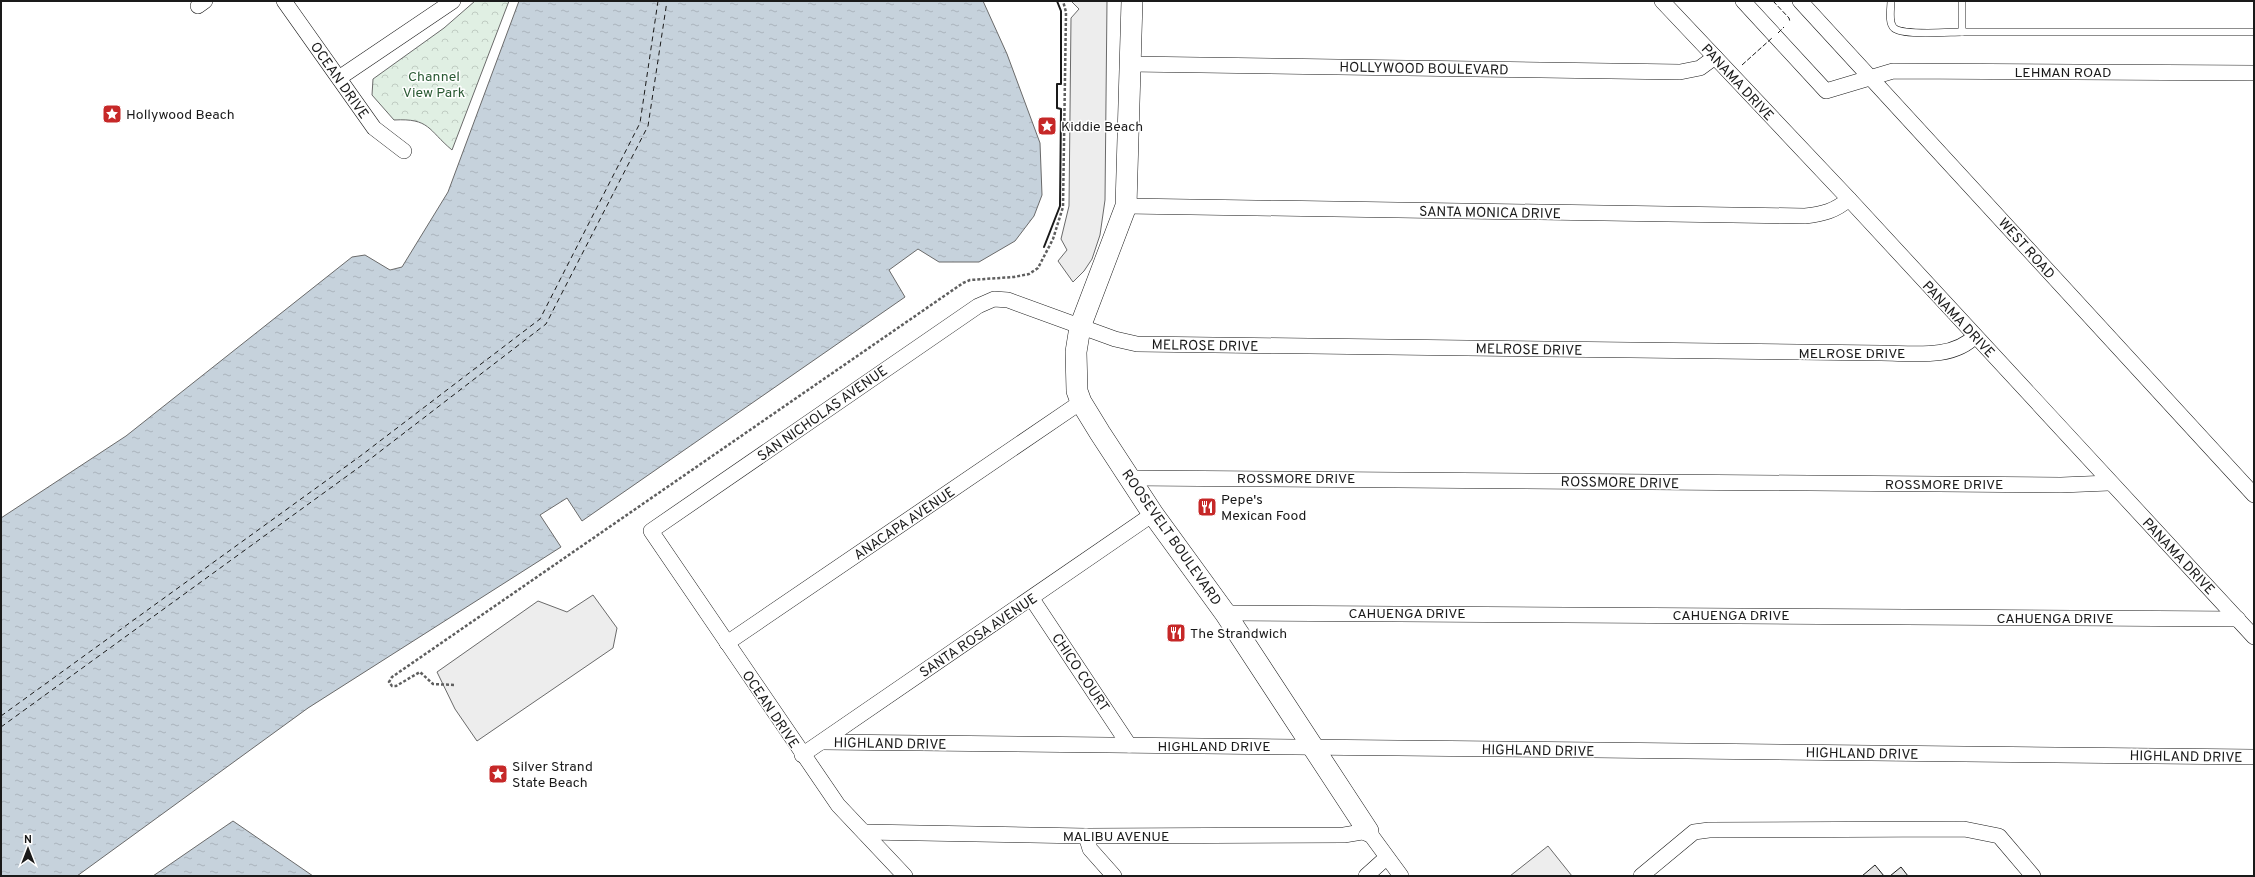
<svg xmlns="http://www.w3.org/2000/svg" width="2255" height="877" font-family="Overpass,sans-serif">
	<style>
		.forest { fill: url(#forest-crowns); stroke: #6a6a6a }
		.parking { fill: #ededed; stroke: #6a6a6a }
		.water { fill: url(#water-ripples); stroke: #6a6a6a }
		.lines { fill: none; stroke-linecap: round; stroke-linejoin: round }
		.ferry { stroke: #1a1a1a; stroke-width: 1; stroke-dasharray: 5 4; stroke-linecap: butt }
		.building { fill: #e6e6e6; stroke: #1a1a1a }
		.lane-casing { stroke: #1a1a1a; stroke-width: 8 }
		.street-casing { stroke: #1a1a1a; stroke-width: 16 }
		.secondary-casing { stroke: #1a1a1a; stroke-width: 22 }
		.path { stroke: #5f5f5f; stroke-width: 2.5; stroke-dasharray: 3 2; stroke-linecap: butt }
		.lane { stroke: #fff; stroke-width: 7 }
		.street { stroke: #fff; stroke-width: 15 }
		.secondary { stroke: #fff; stroke-width: 21 }
		.fence { stroke: #1a1a1a; stroke-width: 1; stroke-dasharray: 5 2; stroke-linecap: butt }
		.wall { stroke: #1a1a1a; stroke-width: 2 }
		.labels { text-anchor: middle; stroke-width: 3; stroke-linejoin: round; paint-order: stroke }
		.street-label { font-size: 14px; fill: #1a1a1a; stroke: #fff }
		.park-label { font-size: 14px; fill: #2b5a34; stroke: #fff }
		.poi-label { font-size: 14px; fill: #1a1a1a; stroke: #fff; text-anchor: start }
	</style>
	<defs>
		<pattern id="forest-crowns" width="20" height="18" patternUnits="userSpaceOnUse"><rect width="20" height="18" fill="#e0efe3"/><path d="M2 6a3 3 0 1 1 6 0M12 15a3 3 0 1 1 6 0" fill="none" stroke="#c0ccc2"/></pattern>
		<pattern id="water-ripples" width="26" height="14" patternUnits="userSpaceOnUse"><rect width="26" height="14" fill="#c6d2dc"/><path d="M2 4q2-2 4 0t4 0M15 11q2-2 4 0t4 0" fill="none" stroke="#aab4bc"/></pattern>
	</defs>
	<rect width="100%" height="100%" fill="#fff"/>
	<path class="forest" d="M475,1H509L452,150C428,130 430,118 394,120L372,95L373,79L444,28Z"/>
	<g class="parking">
		<polygon points="1071,1 1107,1 1105,200 1100,235 1092,259 1084,271 1073,282 1058,261 1067,250 1061,239 1069,206 1071,18 1079,9"/>
		<polygon points="593,595 617,628 613,648 477,741 455,709 437,672 538,601 567,612"/>
		<polygon points="1548,846 1572,876 1510,876"/>
	</g>
	<g class="water">
		<polygon points="519,1 983,1 1007,54 1040,143 1042,195 1034,216 1015,241 979,262 939,262 918,249 889,270 905,297 582,521 567,498 540,515 561,547 308,708 77,876 1,876 1,518 126,436 352,257 365,255 390,270 402,267 448,192"/>
		<polygon points="233,821 313,876 153,876"/>
	</g>
	<g class="lines">
		<g class="ferry">
			<polyline points="1,716 359,457 540,319 640,123 658,1"/>
			<polyline points="1,727 365,463 546,324 648,126 667,1"/>
		</g>
	</g>
	<g class="building">
		<polygon points="1875,865 1884,876 1862,876"/>
		<polygon points="1901,867 1908,876 1890,876"/>
	</g>
	<g class="lines">
		<defs>
			<g id="lane">
				<path d="M1891,1C1891,8 1888,23 1894,28C1903,36 1949,32 1962,32"/>
				<polyline points="1962,1 1962,32 2254,32"/>
			</g>
			<g id="street">
				<polyline points="284,1 374,128 404,151"/>
				<polyline points="1662,1 1849,199 2254,637"/>
				<polyline points="1743,1 1826,91 1893,71 2254,73"/>
				<polyline points="1800,1 2254,495"/>
				<polyline points="198,6 205,1"/>
				<polyline points="1130,64 1680,72 1700,68 1715,57"/>
				<polyline points="339,78 453,1"/>
				<path d="M1126,206L1805,216C1823,214 1835,211 1849,199"/>
				<polyline points="1130,478 2061,485 2109,483"/>
				<polyline points="1032,599 1129,745"/>
				<polyline points="1225,613 2238,619"/>
				<polyline points="727,643 1081,402"/>
				<polyline points="822,742 2254,757"/>
				<polyline points="802,755 1153,514"/>
				<polyline points="864,832 1086,836 1344,835 1368,831 1401,876"/>
				<polyline points="1086,836 1090,849 1114,876"/>
				<path d="M905,876L838,805L651,531L978,306L994,299L1008,300L1115,339L1137,344L1881,353C1911,353 1953,360 1975,336"/>
				<polyline points="1366,876 1386,858"/>
				<polyline points="1641,876 1694,832 1709,830 1964,829 1999,836 2033,876"/>
			</g>
			<polyline id="secondary" points="1132,1 1126,206 1080,327 1076,352 1077,391 1081,402 1100,433 1153,514 1225,613 1368,831"/>
		</defs>
		<use href="#lane" class="lane-casing"/>
		<use href="#street" class="street-casing"/>
		<use href="#secondary" class="secondary-casing"/>
		<polyline class="path" points="454,685 433,684 420,672 396,686 392,686 389,682 392,677 963,283 970,280 1014,277 1029,274 1038,268 1053,239 1063,207 1066,12 1063,1"/>
		<use href="#lane" class="lane"/>
		<use href="#street" class="street"/>
		<use href="#secondary" class="secondary"/>
		<g class="fence">
			<polyline points="1773,1 1789,18 1790,22"/>
			<polyline points="1778,33 1784,27"/>
			<polyline points="1742,65 1772,38"/>
		</g>
		<polyline class="wall" points="1044,247 1060,206 1061,109 1057,108 1057,84 1061,84 1061,11 1057,1"/>
	</g>
	<defs>
		<symbol id="sight-square" viewBox="-11 -11 22 22"><rect x="-9" y="-9" width="18" height="18" rx="4" fill="#c62828" stroke="#fff"/><path d="M0-6L1.8-2.2L6-1.7L2.9 1.2L3.7 5.4L0 3.3L-3.7 5.4L-2.9 1.2L-6-1.7L-1.8-2.2Z" fill="#fff"/></symbol>
		<symbol id="restaurant-square" viewBox="-11 -11 22 22"><rect x="-9" y="-9" width="18" height="18" rx="4" fill="#c62828" stroke="#fff"/><path d="M-5-6h1v4h1v-4h1v4h1v-4h1v5L-1.5 .5V6h-2V.5L-5-1ZM5-6V6H3V1.5H1.5Q1.5-4 5-6Z" fill="#fff"/></symbol>
	</defs>
	<g fill-rule="evenodd">
		<use href="#sight-square" x="101" y="103" width="22" height="22"/>
		<use href="#sight-square" x="1036" y="115" width="22" height="22"/>
		<use href="#restaurant-square" x="1196" y="496" width="22" height="22"/>
		<use href="#restaurant-square" x="1165" y="622" width="22" height="22"/>
		<use href="#sight-square" x="487" y="763" width="22" height="22"/>
	</g>
	<g class="labels">
		<g class="street-label">
			<text transform="translate(1424 68) rotate(1)" y="5">HOLLYWOOD BOULEVARD</text>
			<text x="2063" y="77">LEHMAN ROAD</text>
			<text transform="translate(340 80) rotate(55)" y="5">OCEAN DRIVE</text>
			<text transform="translate(1738 82) rotate(47)" y="5">PANAMA DRIVE</text>
			<text transform="translate(1490 212) rotate(1)" y="5">SANTA MONICA DRIVE</text>
			<text transform="translate(2027 248) rotate(48)" y="5">WEST ROAD</text>
			<text transform="translate(1959 319) rotate(47)" y="5">PANAMA DRIVE</text>
			<text transform="translate(1205 345) rotate(1)" y="5">MELROSE DRIVE</text>
			<text transform="translate(1529 349) rotate(1)" y="5">MELROSE DRIVE</text>
			<text x="1852" y="358">MELROSE DRIVE</text>
			<text transform="translate(822 413) rotate(-35)" y="5">SAN NICHOLAS AVENUE</text>
			<text x="1296" y="483">ROSSMORE DRIVE</text>
			<text transform="translate(1620 482) rotate(1)" y="5">ROSSMORE DRIVE</text>
			<text x="1944" y="489">ROSSMORE DRIVE</text>
			<text transform="translate(904 523) rotate(-34)" y="5">ANACAPA AVENUE</text>
			<text transform="translate(1172 537) rotate(55)" y="5">ROOSEVELT BOULEVARD</text>
			<text transform="translate(2179 556) rotate(47)" y="5">PANAMA DRIVE</text>
			<text x="1407" y="618">CAHUENGA DRIVE</text>
			<text x="1731" y="620">CAHUENGA DRIVE</text>
			<text x="2055" y="623">CAHUENGA DRIVE</text>
			<text transform="translate(978 635) rotate(-34)" y="5">SANTA ROSA AVENUE</text>
			<text transform="translate(1081 672) rotate(56)" y="5">CHICO COURT</text>
			<text transform="translate(771 709) rotate(56)" y="5">OCEAN DRIVE</text>
			<text transform="translate(890 743) rotate(1)" y="5">HIGHLAND DRIVE</text>
			<text x="1214" y="751">HIGHLAND DRIVE</text>
			<text transform="translate(1538 750) rotate(1)" y="5">HIGHLAND DRIVE</text>
			<text transform="translate(1862 753) rotate(1)" y="5">HIGHLAND DRIVE</text>
			<text transform="translate(2186 756) rotate(1)" y="5">HIGHLAND DRIVE</text>
			<text x="1116" y="841">MALIBU AVENUE</text>
		</g>
		<g class="park-label">
			<text x="434" y="81">Channel<tspan x="434" dy="16">View Park</tspan></text>
		</g>
		<g class="poi-label">
			<text x="126" y="119">Hollywood Beach</text>
			<text x="1061" y="131">Kiddie Beach</text>
			<text x="1221" y="504">Pepe's<tspan x="1221" dy="16">Mexican Food</tspan></text>
			<text x="1190" y="638">The Strandwich</text>
			<text x="512" y="771">Silver Strand<tspan x="512" dy="16">State Beach</tspan></text>
		</g>
	</g>
	<rect width="2255" height="877" fill="none" stroke="#1a1a1a" stroke-width="4"/>
	<g transform="translate(28 849)" stroke="#ffffff" stroke-width="3" paint-order="stroke">
	<path d="M0-3L7 15L0 10L-7 15Z" fill="#1a1a1a"/>
	<text y="-6" font-size="11" font-weight="bold" text-anchor="middle" fill="#1a1a1a">N</text>
	</g>
</svg>
